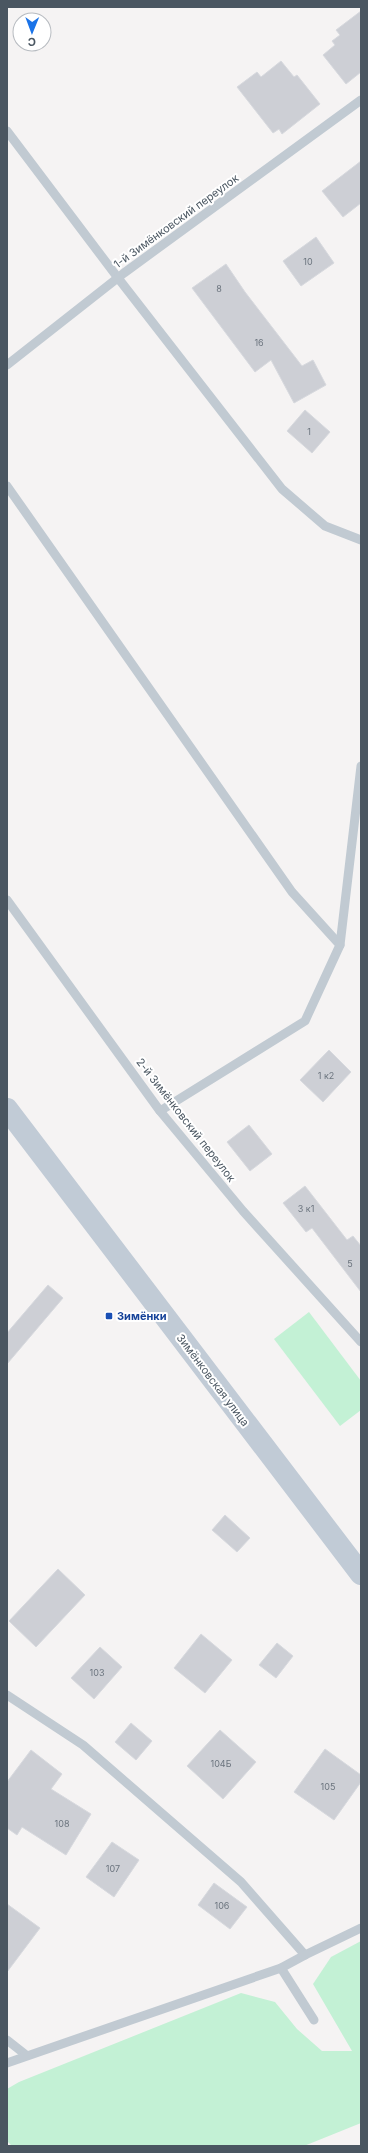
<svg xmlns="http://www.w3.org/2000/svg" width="368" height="2153" font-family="Inter,sans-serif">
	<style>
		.green { fill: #c3f1d5 }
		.building { fill: #cdcfd5; stroke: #d7d9de }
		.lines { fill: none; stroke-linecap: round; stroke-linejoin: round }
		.service { stroke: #c1cad2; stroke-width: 9 }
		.secondary { stroke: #c1cbd6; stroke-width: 22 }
		.transit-dot { fill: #1a4fb4; stroke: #fff; stroke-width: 1.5 }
		.labels { text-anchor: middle; stroke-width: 4; stroke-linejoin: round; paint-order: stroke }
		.number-label { font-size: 9px; fill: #6b747e }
		.street-label { font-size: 11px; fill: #4a5661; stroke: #fff }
		.transit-label { font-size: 11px; font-weight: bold; fill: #164399; stroke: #fff; text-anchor: start }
	</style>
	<rect width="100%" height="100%" fill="#f5f3f3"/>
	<g class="green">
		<polygon points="309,1312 361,1381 361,1410 340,1426 274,1339"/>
		<polygon points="361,1941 361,2123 304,2146 12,2146 7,2141 7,2089 19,2082 241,1993 275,2002 297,2029 322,2051 352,2051 313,1984 331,1957"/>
	</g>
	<g class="building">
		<polygon points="361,11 361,72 346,84 323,55 335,45 332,41 340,35 336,30"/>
		<polygon points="281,61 294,77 297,75 320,104 282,134 279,129 273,133 237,87 257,72 261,77"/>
		<polygon points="361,161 361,203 343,217 322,191"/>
		<polygon points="316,237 334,263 301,286 283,261"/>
		<polygon points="226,264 245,292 302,366 313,360 326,385 294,403 271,360 255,372 192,288"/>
		<polygon points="305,410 330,432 312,453 287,431"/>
		<polygon points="329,1050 351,1072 323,1102 300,1080"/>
		<polygon points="249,1125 272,1154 250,1171 227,1142"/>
		<polygon points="305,1186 347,1240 353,1236 361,1246 361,1292 312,1228 306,1232 283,1203"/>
		<polygon points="48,1285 63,1298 7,1364 7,1333"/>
		<polygon points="225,1515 250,1538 237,1552 212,1530"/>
		<polygon points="58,1569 85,1595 36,1647 9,1621"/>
		<polygon points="201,1634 232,1660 205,1693 174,1668"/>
		<polygon points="277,1643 293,1656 276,1678 259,1665"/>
		<polygon points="100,1647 122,1667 94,1699 71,1678"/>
		<polygon points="131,1723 152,1741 136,1760 115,1742"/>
		<polygon points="220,1730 256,1762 223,1799 187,1766"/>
		<polygon points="325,1749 361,1775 361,1782 334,1820 294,1792"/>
		<polygon points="31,1750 62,1774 51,1789 91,1814 66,1855 22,1827 17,1835 7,1828 7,1782"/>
		<polygon points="112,1842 139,1860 114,1897 86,1877"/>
		<polygon points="214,1883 247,1907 230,1929 198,1905"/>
		<polygon points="7,1904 40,1928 7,1972"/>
	</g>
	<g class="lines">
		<g class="service">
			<polyline points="7,131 118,278 282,489 325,526 361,540"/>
			<polyline points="7,365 124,273 361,100"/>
			<polyline points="7,486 292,892 340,945 305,1021 160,1111"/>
			<polyline points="7,900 160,1111 243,1211 361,1342"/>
			<polyline points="340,945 361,766"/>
			<polyline points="7,1695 83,1745 241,1882 305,1955"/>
			<polyline points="281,1968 314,2020"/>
			<polyline points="7,2040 26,2055"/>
			<polyline points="7,2063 281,1968 305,1955 361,1928"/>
		</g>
		<polyline class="secondary" points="7,1109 361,1574"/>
	</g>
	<rect class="transit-dot" x="105" y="1312" width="8" height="8" rx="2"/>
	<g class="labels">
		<g class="number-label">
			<text x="308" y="265">10</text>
			<text x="219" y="292">8</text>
			<text x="259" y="346">16</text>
			<text x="309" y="435">1</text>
			<text x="326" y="1079">1 к2</text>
			<text x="306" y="1212">3 к1</text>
			<text x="350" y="1267">5</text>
			<text x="97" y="1676">103</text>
			<text x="221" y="1767">104Б</text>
			<text x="328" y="1790">105</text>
			<text x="62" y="1827">108</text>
			<text x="113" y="1872">107</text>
			<text x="222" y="1909">106</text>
		</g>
		<g class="street-label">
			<text transform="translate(176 221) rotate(-36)" y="4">1-й Зимёнковский переулок</text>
			<text transform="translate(186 1120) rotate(52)" y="4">2-й Зимёнковский переулок</text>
			<text transform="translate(213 1380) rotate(53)" y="4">Зимёнковская улица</text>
		</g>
		<g class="transit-label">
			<text x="117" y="1320">Зимёнки</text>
		</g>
	</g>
	<rect width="368" height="2153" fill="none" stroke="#4a5661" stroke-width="16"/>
	<g transform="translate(32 32) rotate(181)"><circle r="19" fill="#ffffff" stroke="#b7bbc0"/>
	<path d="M0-3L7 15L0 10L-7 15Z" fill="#1a73e8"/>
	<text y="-6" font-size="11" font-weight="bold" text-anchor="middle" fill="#4a5661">С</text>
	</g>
</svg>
